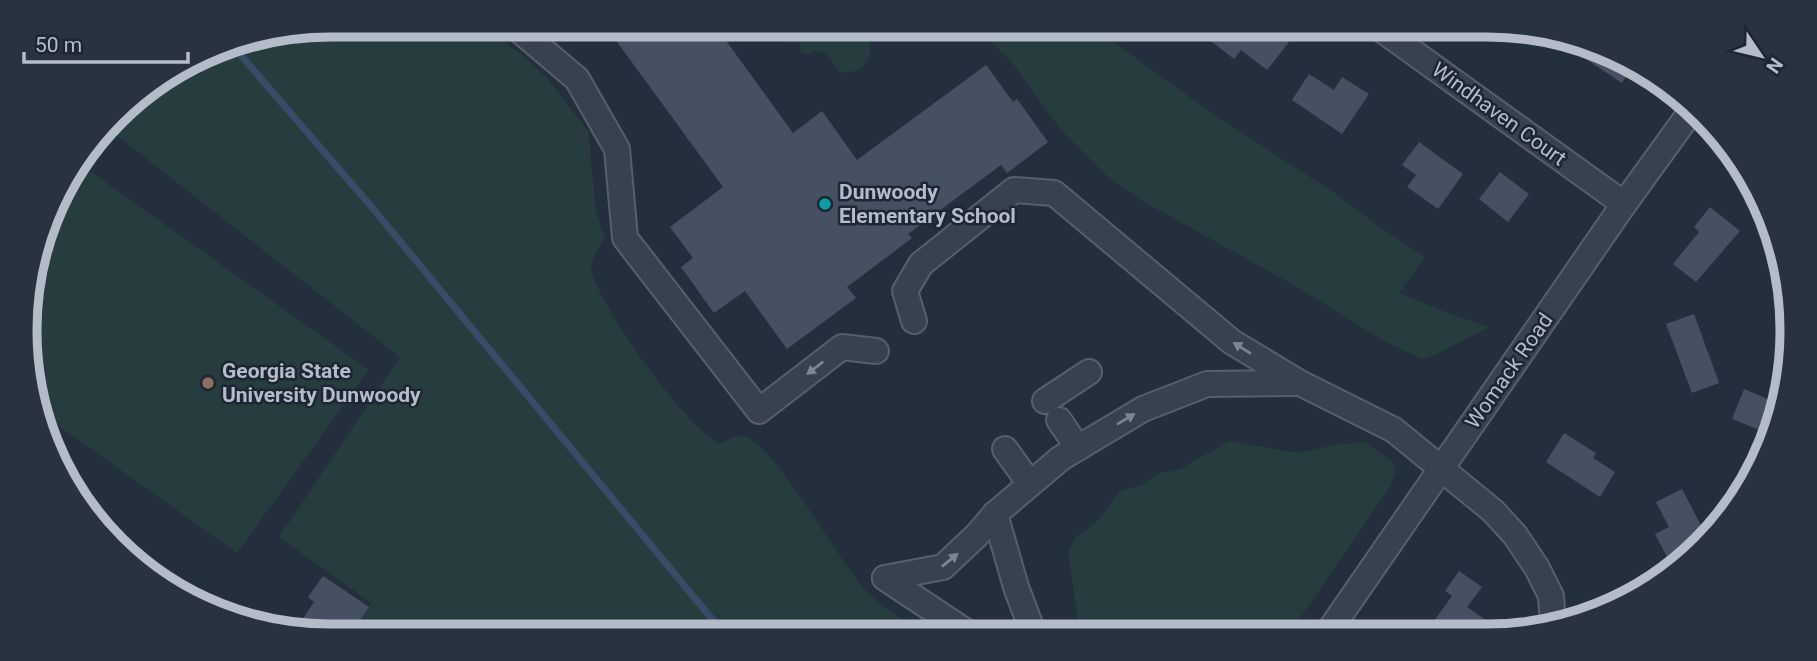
<svg xmlns="http://www.w3.org/2000/svg" width="1817" height="661" font-family="Roboto,sans-serif">
	<style>
		.green { fill: #263c3f }
		.lines { fill: none; stroke-linecap: round; stroke-linejoin: round }
		.stream { stroke: #394c67; stroke-width: 7 }
		.building { fill: #455162 }
		.minor-casing { stroke: #565f6c; stroke-width: 28 }
		.minor { stroke: #38414e; stroke-width: 24 }
		.oneway { fill: #7c8592 }
		.culture-dot { fill: #0f9aa8; stroke: #1d2633; stroke-width: 2.5 }
		.education-dot { fill: #8d6e63; stroke: #1d2633; stroke-width: 2.5 }
		.labels { text-anchor: middle; stroke-width: 5; stroke-linejoin: round; paint-order: stroke }
		.street-label { font-size: 21px; fill: #b4bcc9; stroke: #1d2633 }
		.poi-label { font-size: 21px; font-weight: bold; fill: #b4bcc9; stroke: #1d2633; text-anchor: start }
		.rim { fill: none; stroke: #b4bcc9; stroke-width: 9 }
	</style>
	<rect width="100%" height="100%" fill="#242f3e"/>
	<g class="green">
		<path d="M763,24L859,25C863,31 869,38 870,46C872,63 856,75 840,72L824,52L815,51L808,55L801,52V46L797,41C781,42 767,45 763,24Z"/>
		<path d="M331,25H479L525,57L546,77L588,131L596,212L605,238C602,246 591,258 591,266C593,300 688,430 720,444C727,440 737,435 745,437C777,446 840,565 869,594C885,610 908,622 926,635L349,636L371,603L279,537L400,357L107,128L128,101L214,48Z"/>
		<polygon points="950,25 1090,25 1220,119 1333,192 1388,233 1425,257 1399,293 1455,316 1489,327 1435,355 1422,359 1386,342 1292,284 1141,200 1108,177 1060,129 1011,61 993,43 982,33"/>
		<polygon points="80,164 369,370 237,553 35,409 27,291 56,195"/>
		<polygon points="1229,441 1298,453 1334,445 1365,442 1393,462 1396,471 1390,487 1289,634 1080,635 1068,552 1076,537 1097,522 1120,491 1141,485 1159,473 1181,469"/>
	</g>
	<g class="lines">
		<polyline class="stream" points="231,44 370,205 726,636"/>
	</g>
	<g class="building">
		<polygon points="604,24 714,24 793,133 822,111 857,160 986,65 1013,102 1017,99 1048,142 1007,173 1001,165 908,234 912,238 847,287 856,298 787,349 745,291 714,313 681,267 693,258 670,227 723,187"/>
		<polygon points="1220,24 1266,24 1289,42 1267,70 1241,50 1234,59 1208,39"/>
		<polygon points="1584,44 1632,68 1622,83 1578,54"/>
		<polygon points="1309,74 1334,90 1342,77 1369,94 1342,134 1292,100"/>
		<polygon points="1419,142 1463,174 1438,209 1407,187 1416,175 1402,165"/>
		<polygon points="1500,172 1529,194 1508,222 1479,199"/>
		<polygon points="1710,207 1740,231 1696,282 1673,264 1699,232 1694,227"/>
		<polygon points="1694,314 1719,383 1692,393 1666,324"/>
		<polygon points="1744,389 1782,405 1772,435 1732,419"/>
		<polygon points="1564,433 1596,453 1593,458 1615,472 1600,497 1546,462"/>
		<polygon points="1682,489 1707,537 1667,557 1655,534 1669,527 1656,502"/>
		<polygon points="1459,571 1482,587 1467,607 1506,634 1452,634 1434,621 1452,596 1445,591"/>
		<polygon points="323,576 369,607 349,636 294,632 314,602 308,597"/>
	</g>
	<g class="lines">
		<defs>
			<g id="minor">
				<polyline points="512,24 577,79 617,149 625,238 759,411 842,347 876,351"/>
				<polyline points="1374,24 1624,204"/>
				<polyline points="914,321 905,291 921,264 1014,190 1054,193 1232,342 1300,383 1394,430 1493,511 1515,535 1537,568 1551,596 1553,626"/>
				<polyline points="1045,401 1089,372"/>
				<polyline points="1059,420 1078,448"/>
				<polyline points="1005,449 1030,484"/>
				<polyline points="995,514 1016,587 1034,635"/>
				<polyline points="885,578 943,567 977,535 995,514 1061,458 1143,409 1207,384 1299,383"/>
				<polyline points="885,578 971,635"/>
				<polyline points="1327,634 1624,204 1692,110"/>
			</g>
		</defs>
		<use href="#minor" class="minor-casing"/>
		<use href="#minor" class="minor"/>
	</g>
	<defs><path id="oneway-solid" d="M-6-.8H1V-3.2L6.5 0L1 3.2V.8H-6Z" transform="scale(1.75)"/></defs>
	<g class="oneway">
		<use href="#oneway-solid" transform="translate(1242 348) rotate(-148)"/>
		<use href="#oneway-solid" transform="translate(815 368) rotate(142)"/>
		<use href="#oneway-solid" transform="translate(1126 419) rotate(-31)"/>
		<use href="#oneway-solid" transform="translate(950 560) rotate(-39)"/>
	</g>
	<circle class="culture-dot" cx="825" cy="204" r="7"/>
	<circle class="education-dot" cx="208" cy="383" r="7"/>
	<g class="labels">
		<g class="street-label">
			<text transform="translate(1499 114) rotate(36)" y="7">Windhaven Court</text>
			<text transform="translate(1509 371) rotate(-55)" y="7">Womack Road</text>
		</g>
		<g class="poi-label">
			<text x="839" y="199">Dunwoody<tspan x="839" dy="24">Elementary School</tspan></text>
			<text x="222" y="378">Georgia State<tspan x="222" dy="24">University Dunwoody</tspan></text>
		</g>
	</g>
	<path d="M0 0H1817V661H0ZM330 37H1487A293 293 0 0 1 1780 330V331A293 293 0 0 1 1487 624H330A293 293 0 0 1 37 331V330A293 293 0 0 1 330 37Z" fill="#29323f" fill-rule="evenodd"/>
	<path class="rim" d="M330 37H1487A293 293 0 0 1 1780 330V331A293 293 0 0 1 1487 624H330A293 293 0 0 1 37 331V330A293 293 0 0 1 330 37Z"/>
	<g transform="translate(1761 56) rotate(125)" stroke="#1d2633" stroke-width="5" paint-order="stroke">
	<path d="M0-5L12 26L0 18L-12 26Z" fill="#b4bcc9"/>
	<text y="-10" font-size="19" font-weight="bold" text-anchor="middle" fill="#b4bcc9">N</text>
	</g>
	<path d="M24 52v10h164v-10" fill="none" stroke="#b4bcc9" stroke-width="3.5"/>
	<text x="35" y="52" font-size="21" fill="#b4bcc9" stroke="#1d2633" stroke-width="5" paint-order="stroke">50 m</text>
</svg>
